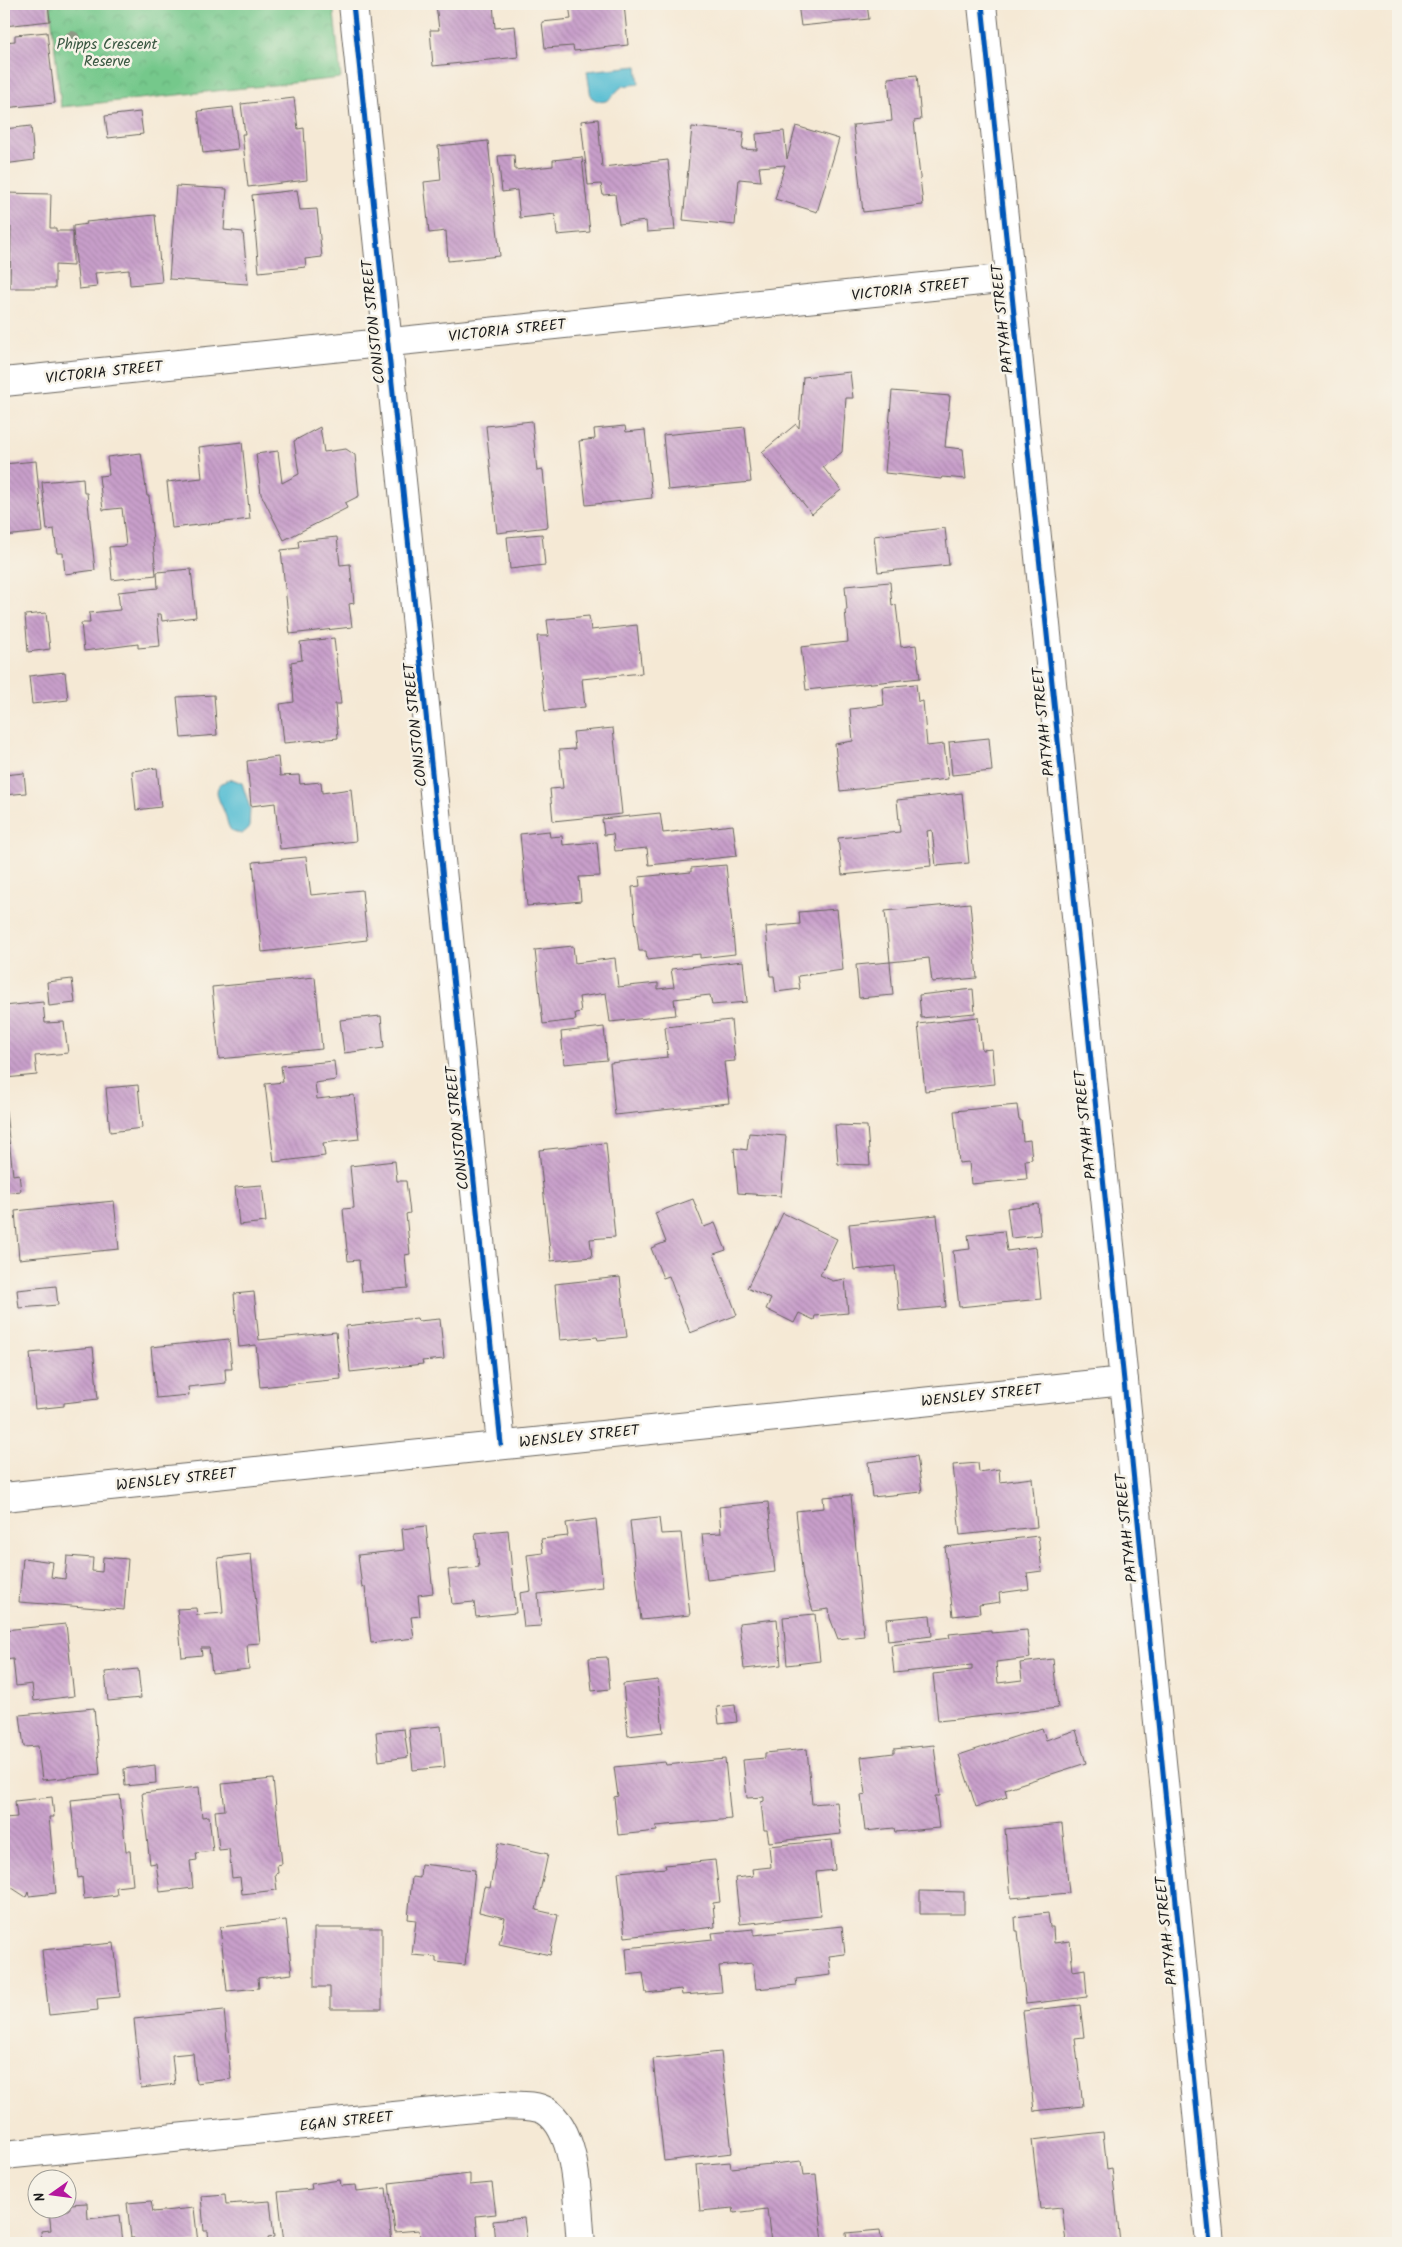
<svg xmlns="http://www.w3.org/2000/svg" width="1402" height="2247" font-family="Kalam,sans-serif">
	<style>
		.park { fill: url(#park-crowns); stroke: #487254 }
		.water { fill: #55bdd3; stroke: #386c78 }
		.building { fill: url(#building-back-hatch) }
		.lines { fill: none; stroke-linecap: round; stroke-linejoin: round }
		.minor-casing { stroke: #68645d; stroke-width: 30 }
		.minor { stroke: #fff; stroke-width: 28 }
		.cycleway-casing { stroke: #f7f3e8; stroke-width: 8 }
		.cycleway { stroke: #0057b8; stroke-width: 5 }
		.tree { fill: #8f9985 }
		.labels { text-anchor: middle; stroke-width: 5; stroke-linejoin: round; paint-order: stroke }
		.park-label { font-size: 15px; fill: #3b5843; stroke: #f7f3e8 }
		.street-label { font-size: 15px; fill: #1c1c1c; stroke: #f7f3e8 }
	</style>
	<defs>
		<pattern id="park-crowns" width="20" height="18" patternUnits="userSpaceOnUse" patternTransform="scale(1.25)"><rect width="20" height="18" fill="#74c88b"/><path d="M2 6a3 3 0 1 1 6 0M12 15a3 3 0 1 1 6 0" fill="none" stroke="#64ab77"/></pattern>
		<pattern id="building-back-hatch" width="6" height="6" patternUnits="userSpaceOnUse" patternTransform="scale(1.25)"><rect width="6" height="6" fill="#c89fca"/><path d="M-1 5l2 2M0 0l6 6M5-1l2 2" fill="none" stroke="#ab88ad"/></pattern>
	</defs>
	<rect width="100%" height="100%" fill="#f7f3e8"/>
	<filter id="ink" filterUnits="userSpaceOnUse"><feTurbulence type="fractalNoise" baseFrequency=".02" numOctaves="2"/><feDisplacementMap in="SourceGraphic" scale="10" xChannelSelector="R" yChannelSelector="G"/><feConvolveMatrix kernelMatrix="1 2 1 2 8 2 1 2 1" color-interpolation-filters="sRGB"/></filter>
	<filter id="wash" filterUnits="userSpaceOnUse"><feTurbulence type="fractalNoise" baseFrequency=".0096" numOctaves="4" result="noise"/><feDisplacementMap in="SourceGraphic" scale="20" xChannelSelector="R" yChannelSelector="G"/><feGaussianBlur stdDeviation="1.12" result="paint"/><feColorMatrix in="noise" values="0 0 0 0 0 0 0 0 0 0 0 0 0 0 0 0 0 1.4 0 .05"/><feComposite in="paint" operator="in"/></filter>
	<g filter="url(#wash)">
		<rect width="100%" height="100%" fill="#f5e9d5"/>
		<polygon class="park" points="50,4 333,4 341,78 61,107"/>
		<g class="water">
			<path d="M637,66L639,84L623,86C613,92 608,110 591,97L587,71Z"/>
			<path d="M232,779L242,783L250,808L249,828L242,834L233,832L230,829C227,824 227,819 225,814C220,800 207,785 232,779Z"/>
		</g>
		<g id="blocks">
			<g class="building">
				<polygon points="4,4 48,4 50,21 4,26"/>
				<polygon points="436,4 493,4 495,28 515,26 518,57 433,66 430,30 439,30"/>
				<polygon points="569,4 624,4 628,45 574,51 573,46 545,48 542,22 571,19"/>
				<polygon points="798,4 867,4 869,19 801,26"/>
				<polygon points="47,32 55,103 4,108 4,42 15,41 15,35"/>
				<polygon points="917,75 921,120 914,121 923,205 863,212 853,125 892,121 888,78"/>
				<polygon points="294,98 298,129 304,128 307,180 248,187 242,134 245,134 241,104"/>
				<polygon points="233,107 238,149 203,153 198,111"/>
				<polygon points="140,112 143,134 108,138 105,116"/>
				<polygon points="598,119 602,167 668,160 675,230 647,232 646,221 619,224 615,194 603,195 601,184 588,185 581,121"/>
				<polygon points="31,126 34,160 4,164 4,129"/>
				<polygon points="796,126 839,139 817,212 775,199 785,165 759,167 761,181 739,179 735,225 683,220 692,127 744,132 742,149 757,150 756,134 784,131 787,159"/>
				<polygon points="488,141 500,256 448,261 446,231 429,233 424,182 441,180 438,146"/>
				<polygon points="514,155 515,170 553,166 553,160 582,157 590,232 557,235 555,214 520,218 517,190 502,192 498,156"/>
				<polygon points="176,186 227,189 224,230 243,232 248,284 169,279"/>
				<polygon points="297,190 300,210 317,209 322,257 305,259 306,267 259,272 252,195"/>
				<polygon points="4,193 51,194 50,228 56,228 56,231 73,231 73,226 87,224 86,222 155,215 162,282 130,285 129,270 95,273 97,287 79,289 73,231 73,266 55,265 55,288 10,288 11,227 4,227"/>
				<polygon points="850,372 853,398 846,398 842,452 823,467 841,490 812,514 762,452 796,424 799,428 803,377"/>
				<polygon points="892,391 950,396 945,447 963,449 966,479 942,477 941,479 885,473"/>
				<polygon points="532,421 537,471 543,470 548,527 497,533 486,426"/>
				<polygon points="625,426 626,432 645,430 652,498 586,505 579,441 595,439 594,429"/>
				<polygon points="320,427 324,452 346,449 355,455 359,496 345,503 347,508 284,540 261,494 256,454 278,451 282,483 299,474 294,441"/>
				<polygon points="745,427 751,482 668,490 663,435"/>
				<polygon points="242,442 250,519 172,528 167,482 202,478 199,447"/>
				<polygon points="141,453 147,496 149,496 156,575 112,580 109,547 126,546 122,508 103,510 99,476 109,475 107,457"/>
				<polygon points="36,461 43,532 4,536 4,464"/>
				<polygon points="83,478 84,493 87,493 95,570 65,574 63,553 57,553 54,529 47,530 42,482"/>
				<polygon points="945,528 949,565 878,572 874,536"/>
				<polygon points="542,534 545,565 510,569 507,537"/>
				<polygon points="337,537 340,565 350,564 354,603 349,604 352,627 290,634 281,550 299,548 298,541"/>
				<polygon points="191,569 196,617 162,621 161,614 157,614 160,646 138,648 138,644 84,651 81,623 90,623 89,613 120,610 118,592 158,588 157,572"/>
				<polygon points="890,582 892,606 896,605 901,647 916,645 920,678 806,690 801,647 848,642 845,610 847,610 845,586"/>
				<polygon points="46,613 50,649 28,652 25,615"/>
				<polygon points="589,616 591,630 637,625 642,673 582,679 585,707 545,711 537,636 549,636 547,620"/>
				<polygon points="334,638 341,704 335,704 338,738 284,743 280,704 294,702 291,662 302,660 300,642"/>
				<polygon points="65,672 68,700 32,704 29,676"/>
				<polygon points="916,684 918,702 923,701 927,746 944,744 948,779 840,791 835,744 853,741 850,709 884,705 882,687"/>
				<polygon points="214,695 217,735 181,738 177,697"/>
				<polygon points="613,728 622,814 553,821 550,789 563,788 559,750 575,749 573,732"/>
				<polygon points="989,738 992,771 952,775 949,742"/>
				<polygon points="278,757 280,776 299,775 300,784 321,782 322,793 351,789 356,841 280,849 275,803 251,806 247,761"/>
				<polygon points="157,768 161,807 136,810 132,771"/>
				<polygon points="24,773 26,793 4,795 4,775"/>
				<polygon points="962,793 969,863 936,866 932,830 927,831 931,866 842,875 838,838 900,832 897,800"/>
				<polygon points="660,813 663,833 733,825 737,856 649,865 647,848 615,851 613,834 604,835 602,819"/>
				<polygon points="549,831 550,837 562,836 563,845 597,842 600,876 579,877 581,901 527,906 520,834"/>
				<polygon points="306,857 311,895 362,890 367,940 262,952 253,862"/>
				<polygon points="726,865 735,954 700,958 700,954 647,960 646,951 639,951 635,919 632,887 640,886 639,877 691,872 691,868"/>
				<polygon points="970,903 977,978 932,982 929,958 890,962 885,911"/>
				<polygon points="837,909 843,970 798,976 800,989 776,992 774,976 770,976 766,927 800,924 799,912"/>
				<polygon points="573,946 575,963 615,958 618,987 658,983 658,989 674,987 671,969 743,961 747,1002 712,1005 710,995 674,999 676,1015 610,1022 606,993 579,997 581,1012 575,1013 576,1020 543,1024 535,950"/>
				<polygon points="890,962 893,995 859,998 856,965"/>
				<polygon points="315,977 322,1049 219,1059 212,987"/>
				<polygon points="72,979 75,1003 49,1006 47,982"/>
				<polygon points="973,989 975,1013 921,1018 919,995"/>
				<polygon points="43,1002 45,1023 64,1022 68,1053 35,1056 37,1075 5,1078 4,1006"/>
				<polygon points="381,1016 384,1048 344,1053 340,1020"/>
				<polygon points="978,1017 982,1050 992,1049 995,1084 925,1091 918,1024"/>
				<polygon points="731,1020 735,1061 724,1062 729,1103 615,1115 610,1063 668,1057 665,1027"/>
				<polygon points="604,1027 607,1060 564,1064 561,1032"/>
				<polygon points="334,1061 336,1080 315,1083 317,1099 354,1095 359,1139 323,1143 325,1156 274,1162 265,1084 283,1082 281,1066"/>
				<polygon points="138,1085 142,1128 110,1132 106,1088"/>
				<polygon points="4,1094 13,1175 19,1174 21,1191 4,1193"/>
				<polygon points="1017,1105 1019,1120 1021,1120 1023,1141 1030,1140 1032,1159 1025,1160 1027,1179 971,1184 969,1162 959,1163 954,1111"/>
				<polygon points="835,1125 867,1126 870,1165 838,1164"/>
				<polygon points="749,1133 786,1136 781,1196 738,1193 734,1148 747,1150"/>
				<polygon points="606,1143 615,1237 590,1239 592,1257 551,1261 539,1150"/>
				<polygon points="395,1161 397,1181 406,1181 410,1213 406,1214 410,1254 405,1255 408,1288 362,1292 359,1260 348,1261 343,1209 354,1208 350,1166"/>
				<polygon points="262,1185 266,1222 239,1225 235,1187"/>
				<polygon points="693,1199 704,1227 715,1223 726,1250 714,1254 737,1315 690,1333 669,1276 663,1278 651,1248 666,1242 655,1213"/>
				<polygon points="114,1201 119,1249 19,1259 15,1211"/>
				<polygon points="1038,1204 1041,1235 1011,1238 1007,1208"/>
				<polygon points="783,1213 837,1239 820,1275 833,1281 845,1279 848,1313 815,1316 814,1320 799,1313 794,1323 766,1309 771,1299 747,1288"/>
				<polygon points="937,1215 946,1307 899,1311 895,1266 854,1270 849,1224"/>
				<polygon points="1004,1231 1007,1251 1036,1247 1041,1299 959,1307 953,1251 970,1249 968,1235"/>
				<polygon points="620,1277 627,1337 598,1340 597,1337 560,1340 555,1284"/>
				<polygon points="56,1286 58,1305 19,1308 17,1290"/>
				<polygon points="254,1292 259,1340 336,1332 341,1379 260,1387 256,1345 239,1347 234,1294"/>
				<polygon points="417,1318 418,1321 440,1319 444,1359 422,1361 423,1364 350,1372 346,1326"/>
				<polygon points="229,1339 232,1369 225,1369 226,1383 188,1387 189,1395 156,1398 151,1347"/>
				<polygon points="93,1347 98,1399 64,1403 64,1406 35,1409 30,1353"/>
				<polygon points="4,1378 8,1392 4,1393"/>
				<polygon points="917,1456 922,1492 872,1497 868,1462"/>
				<polygon points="978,1463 979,1472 999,1469 1000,1482 1032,1478 1037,1527 960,1535 953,1465"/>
				<polygon points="851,1495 864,1636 838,1639 830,1618 829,1609 813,1611 803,1578 796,1511 824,1508 823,1497"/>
				<polygon points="768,1502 775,1572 707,1580 702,1534 721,1533 719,1507"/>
				<polygon points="659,1518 661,1534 681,1533 690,1615 641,1620 630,1521"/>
				<polygon points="596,1519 603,1587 538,1594 541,1626 524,1627 520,1593 531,1591 527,1555 543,1553 541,1539 568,1536 566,1523"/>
				<polygon points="426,1526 433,1593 418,1595 420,1616 411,1617 414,1638 371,1643 365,1587 362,1588 358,1555 404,1550 402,1529"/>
				<polygon points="508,1530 516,1613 476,1617 474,1602 452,1604 448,1570 479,1567 475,1533"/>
				<polygon points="1038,1536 1042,1571 1027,1573 1029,1589 999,1593 1000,1602 979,1605 980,1613 953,1616 945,1547"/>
				<polygon points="251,1554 260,1643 247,1644 249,1669 212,1673 209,1648 201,1648 202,1655 182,1657 177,1609 196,1608 197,1615 223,1613 218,1558"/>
				<polygon points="67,1556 93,1558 92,1571 102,1572 103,1557 128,1559 124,1610 19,1602 23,1558 53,1562 51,1577 65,1579"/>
				<polygon points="815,1614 820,1661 787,1665 783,1617"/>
				<polygon points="930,1615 932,1636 888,1641 886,1619"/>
				<polygon points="777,1619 781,1665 744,1669 739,1623"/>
				<polygon points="66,1624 74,1696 34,1701 32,1684 16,1686 13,1659 4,1660 4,1630"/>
				<polygon points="991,1630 991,1633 1027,1630 1030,1658 996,1662 998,1683 1022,1680 1020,1663 1053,1659 1058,1708 938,1721 933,1674 972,1670 972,1665 894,1673 891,1645 950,1638 949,1634"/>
				<polygon points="607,1657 610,1689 592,1691 589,1658"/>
				<polygon points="138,1669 141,1698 108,1701 105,1672"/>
				<polygon points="658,1680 663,1732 628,1736 623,1684"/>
				<polygon points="735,1705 737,1722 719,1724 717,1707"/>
				<polygon points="94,1708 100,1774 42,1780 38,1746 24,1747 20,1715"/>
				<polygon points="441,1726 445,1767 413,1770 409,1729"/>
				<polygon points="1042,1728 1046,1740 1076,1730 1086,1763 1005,1789 1007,1797 976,1807 959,1755"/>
				<polygon points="404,1729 408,1757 379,1761 376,1732"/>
				<polygon points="934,1745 940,1796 935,1796 939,1828 895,1832 894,1828 865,1831 861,1795 866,1794 861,1757 894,1753 894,1749"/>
				<polygon points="807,1749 812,1804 837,1802 841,1834 769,1842 767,1830 764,1830 761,1802 764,1801 764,1797 747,1798 743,1760 765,1758 765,1753"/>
				<polygon points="725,1759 731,1819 656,1826 657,1831 618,1835 614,1797 618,1796 614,1767 665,1762 666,1765"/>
				<polygon points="155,1765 156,1783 125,1786 124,1769"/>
				<polygon points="273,1779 282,1864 277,1865 278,1873 275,1874 277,1890 242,1894 240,1877 232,1878 229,1849 219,1850 215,1811 225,1810 222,1784"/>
				<polygon points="199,1787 202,1817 209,1816 213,1851 196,1853 197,1860 190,1861 193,1888 160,1892 156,1863 150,1864 142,1793"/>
				<polygon points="120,1795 126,1851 130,1851 133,1885 116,1887 117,1895 84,1899 82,1877 78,1878 71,1800"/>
				<polygon points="52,1797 54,1817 49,1817 56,1893 29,1896 28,1892 26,1897 6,1884 9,1879 9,1874 4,1874 4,1818 17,1817 15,1801"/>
				<polygon points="1062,1824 1069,1893 1011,1898 1005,1829"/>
				<polygon points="832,1840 835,1870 816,1872 821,1916 740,1924 735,1878 753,1876 752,1869 771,1867 769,1846"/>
				<polygon points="498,1843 548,1854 536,1910 558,1915 550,1955 499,1944 505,1918 479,1912 484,1887 490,1888"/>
				<polygon points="715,1860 720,1902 713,1903 715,1927 625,1937 618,1872 666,1868 665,1865"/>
				<polygon points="421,1864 475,1870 465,1965 436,1962 436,1957 412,1955 416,1920 408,1919 412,1877 420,1878"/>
				<polygon points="920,1891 964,1892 964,1914 920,1914"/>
				<polygon points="1048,1913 1050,1927 1053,1927 1054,1943 1070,1941 1073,1971 1085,1969 1087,1997 1026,2004 1018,1931 1016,1931 1015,1917"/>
				<polygon points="286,1920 292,1974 258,1978 259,1988 227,1991 220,1927"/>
				<polygon points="842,1926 845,1954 829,1956 831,1975 796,1979 797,1985 756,1989 753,1963 719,1966 722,1992 682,1995 681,1989 646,1993 643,1973 628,1975 626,1948 713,1939 712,1933 754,1929 754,1935"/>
				<polygon points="314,1928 382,1928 382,2009 330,2009 330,1987 314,1987"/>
				<polygon points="114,1943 120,1997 97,1999 98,2010 49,2015 42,1950"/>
				<polygon points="1080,2005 1084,2037 1075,2038 1083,2106 1034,2111 1023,2011"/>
				<polygon points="224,2010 231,2079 196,2083 193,2053 172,2055 175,2084 141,2088 134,2019"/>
				<polygon points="721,2052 732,2153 664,2161 653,2059"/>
				<polygon points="1103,2132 1107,2169 1112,2168 1120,2243 1066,2243 1062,2207 1040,2209 1032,2140"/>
				<polygon points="802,2161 804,2175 816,2174 823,2243 771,2243 767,2209 734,2213 733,2208 700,2211 696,2165 730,2162 731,2168"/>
				<polygon points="470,2174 470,2185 492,2183 496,2214 476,2216 478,2240 452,2243 421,2243 419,2230 395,2232 389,2183"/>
				<polygon points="340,2180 341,2186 356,2185 357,2191 386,2188 392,2243 284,2243 278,2192 312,2189 311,2184"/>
				<polygon points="225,2194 226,2204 270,2201 274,2237 268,2238 269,2243 209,2243 208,2231 204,2231 201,2196"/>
				<polygon points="151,2201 153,2212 194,2208 198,2243 134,2243 134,2238 131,2238 127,2203"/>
				<polygon points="87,2203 88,2219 120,2215 123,2243 42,2243 41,2231 51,2230 49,2210 68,2210 70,2208 70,2204"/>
				<polygon points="524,2218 527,2243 495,2243 493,2221"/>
				<polygon points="880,2230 882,2243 847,2243 846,2233"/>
			</g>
		</g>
	</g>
	<g filter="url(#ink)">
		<use href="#blocks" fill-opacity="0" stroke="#68645d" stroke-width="1"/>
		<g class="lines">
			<defs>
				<g id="minor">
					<polyline points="353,4 501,1444"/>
					<polyline points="982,4 1124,1381 1210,2243"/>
					<polyline points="4,382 1010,278"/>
					<polyline points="4,1497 1124,1381"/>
					<path d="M4,2155L504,2105C517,2106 535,2104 546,2111C579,2132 577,2206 581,2243"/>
				</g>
			</defs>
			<use href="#minor" class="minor-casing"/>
			<use href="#minor" class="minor"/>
			<defs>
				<g id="cycleway">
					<polyline points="353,4 501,1444"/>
					<polyline points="982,4 1124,1381 1210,2243"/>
				</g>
			</defs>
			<use href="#cycleway" class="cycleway-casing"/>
			<use href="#cycleway" class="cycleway"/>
		</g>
		<circle class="tree" cx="72" cy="39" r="8"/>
	</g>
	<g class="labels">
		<g class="park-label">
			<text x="107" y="49">Phipps Crescent<tspan x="107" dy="17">Reserve</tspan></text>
		</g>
		<g class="street-label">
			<text transform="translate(910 289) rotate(-6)" y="5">VICTORIA STREET</text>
			<text transform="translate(1002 319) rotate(-96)" y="5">PATYAH STREET</text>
			<text transform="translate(373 322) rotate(-96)" y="5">CONISTON STREET</text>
			<text transform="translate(507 330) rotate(-6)" y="5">VICTORIA STREET</text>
			<text transform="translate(104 372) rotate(-6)" y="5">VICTORIA STREET</text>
			<text transform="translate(1043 722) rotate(-96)" y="5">PATYAH STREET</text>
			<text transform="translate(415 725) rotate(-96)" y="5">CONISTON STREET</text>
			<text transform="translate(1085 1125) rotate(-96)" y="5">PATYAH STREET</text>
			<text transform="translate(457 1128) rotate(-96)" y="5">CONISTON STREET</text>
			<text transform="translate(981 1395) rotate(-6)" y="5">WENSLEY STREET</text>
			<text transform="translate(579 1436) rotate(-6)" y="5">WENSLEY STREET</text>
			<text transform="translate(176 1479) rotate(-6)" y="5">WENSLEY STREET</text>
			<text transform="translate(1126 1528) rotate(-96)" y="5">PATYAH STREET</text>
			<text transform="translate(1166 1931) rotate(-96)" y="5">PATYAH STREET</text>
			<text transform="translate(346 2121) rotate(-6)" y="5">EGAN STREET</text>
		</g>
	</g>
	<rect width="1402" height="2247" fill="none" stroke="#f7f3e8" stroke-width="20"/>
	<g transform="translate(52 2194) rotate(256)"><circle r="24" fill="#f7f3e8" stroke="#9f9d96"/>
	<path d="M0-4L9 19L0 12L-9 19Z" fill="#b5179e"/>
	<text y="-8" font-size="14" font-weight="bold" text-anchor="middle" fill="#1c1c1c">N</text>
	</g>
</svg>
